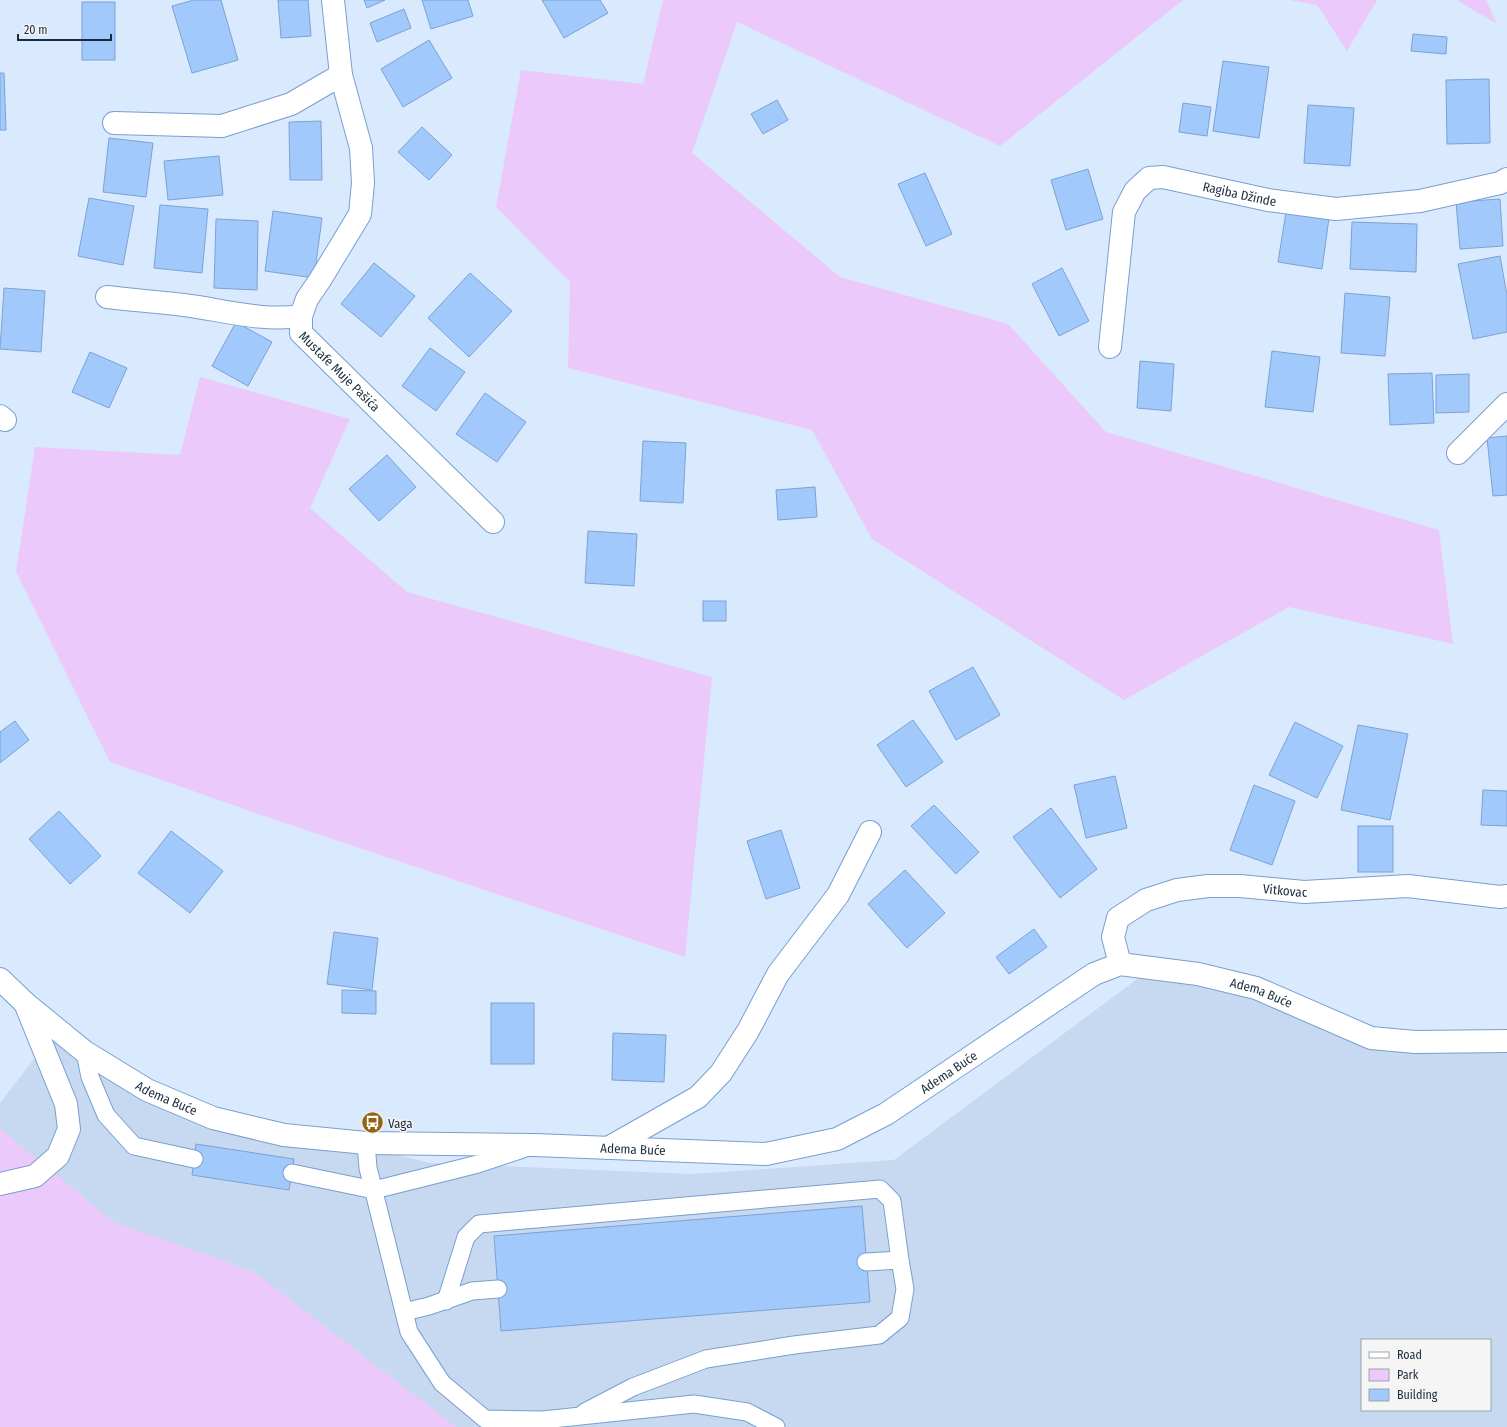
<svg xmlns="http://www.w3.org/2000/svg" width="1507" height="1427" font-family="'Fira Sans Condensed',sans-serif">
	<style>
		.built { fill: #c7d9f0; fill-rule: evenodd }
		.green { fill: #ecc9fb }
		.building { fill: #a1c9fb; stroke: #7ca2d3 }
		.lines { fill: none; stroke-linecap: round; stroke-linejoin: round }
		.lane-casing { stroke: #799fd0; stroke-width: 19 }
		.street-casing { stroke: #799fd0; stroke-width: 24 }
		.secondary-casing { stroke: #799fd0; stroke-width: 24 }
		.lane { stroke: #fff; stroke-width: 17 }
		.street { stroke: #fff; stroke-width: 22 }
		.secondary { stroke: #fff; stroke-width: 22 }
		.labels { text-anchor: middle; stroke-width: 3; stroke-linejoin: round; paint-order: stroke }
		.street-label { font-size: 13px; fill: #1b2b3e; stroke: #f5f5f5 }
		.poi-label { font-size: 13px; fill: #1b2b3e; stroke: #f5f5f5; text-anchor: start }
	</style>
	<rect width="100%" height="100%" fill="#d9e9fe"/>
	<path class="built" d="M1140,977L1250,988L1370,1034L1507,1041V1427H334L254,1272L114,1223L0,1129V1103L54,1033L149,1099L431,1163L692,1174L894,1160ZM1362,1340H1490V1410H1362Z"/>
	<g class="green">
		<polygon points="663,0 1183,0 1000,146 737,22 692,153 840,277 1008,324 1106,432 1439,530 1453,644 1289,607 1124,700 872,539 812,430 568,368 570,282 496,207 521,70 643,84"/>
		<polygon points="1290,0 1377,0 1347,51 1317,5"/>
		<polygon points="1457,0 1486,0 1497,24"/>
		<polygon points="200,377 350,419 310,508 407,592 712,677 685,957 270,818 110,762 16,572 35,447 180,455"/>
		<polygon points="0,1129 114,1222 254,1272 456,1427 0,1427"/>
	</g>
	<g class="building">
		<polygon points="194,0 221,0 238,60 192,73 172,6"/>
		<polygon points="278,0 308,0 311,36 281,38"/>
		<polygon points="364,0 385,0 367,8"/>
		<polygon points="422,0 468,0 473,16 431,29"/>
		<polygon points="542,0 600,0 608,13 564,38"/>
		<rect x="82" y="2" width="33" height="58"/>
		<polygon points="404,9 411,28 377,42 370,23"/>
		<polygon points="1413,34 1447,37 1446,54 1411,51"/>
		<polygon points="429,40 452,78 403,107 381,69"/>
		<polygon points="1223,61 1269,67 1259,138 1213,131"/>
		<polygon points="0,73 4,73 6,130 0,130"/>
		<polygon points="1489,79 1490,143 1447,144 1446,80"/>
		<polygon points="777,100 788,120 763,134 751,114"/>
		<polygon points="1183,103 1211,107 1207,136 1179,132"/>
		<polygon points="1308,105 1354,108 1350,166 1304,163"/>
		<polygon points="321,121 322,180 290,180 289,122"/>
		<polygon points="422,127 452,155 429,180 398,152"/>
		<polygon points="109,138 153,143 146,197 103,192"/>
		<polygon points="219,156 223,195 168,200 164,161"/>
		<polygon points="1088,169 1103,219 1066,230 1051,180"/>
		<polygon points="925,173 952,234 926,246 898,184"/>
		<polygon points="89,198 134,206 123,265 78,256"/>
		<polygon points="1500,199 1503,246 1460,249 1456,202"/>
		<polygon points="160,205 208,209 202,273 154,268"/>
		<polygon points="273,211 322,218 314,278 265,271"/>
		<polygon points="1286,212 1329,218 1322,269 1278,262"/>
		<polygon points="216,219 258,221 257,290 214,288"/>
		<polygon points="1352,222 1417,224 1416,272 1350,269"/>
		<polygon points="1500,256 1507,295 1507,332 1473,339 1458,264"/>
		<polygon points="374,263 415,296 381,337 341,304"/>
		<polygon points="1062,268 1089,321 1059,336 1032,284"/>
		<polygon points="470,273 512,311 469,357 428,318"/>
		<polygon points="4,288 45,291 41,352 0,349"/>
		<polygon points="1345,293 1390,297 1385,356 1341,353"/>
		<polygon points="236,322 272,342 248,386 212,366"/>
		<polygon points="430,348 465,372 436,411 402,386"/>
		<polygon points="1272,351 1320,357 1313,412 1265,407"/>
		<polygon points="90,352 127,368 109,408 72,392"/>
		<polygon points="1140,361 1174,364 1171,411 1137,408"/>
		<polygon points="1432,373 1434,423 1390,425 1388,374"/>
		<polygon points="1469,374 1469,412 1436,413 1436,375"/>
		<polygon points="485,393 526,422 497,462 456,434"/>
		<polygon points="1507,436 1507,495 1493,496 1487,438"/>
		<polygon points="643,441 686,443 683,503 640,501"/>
		<polygon points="387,455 416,487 379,521 349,489"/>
		<polygon points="815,487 817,517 778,520 776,490"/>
		<polygon points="588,531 637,534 634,586 585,583"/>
		<rect x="703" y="601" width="23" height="20"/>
		<polygon points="973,667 1000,715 956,740 929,691"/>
		<polygon points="913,720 943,762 906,787 877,745"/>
		<polygon points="15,721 29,740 0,763 0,732"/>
		<polygon points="1295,722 1343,746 1317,798 1269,775"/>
		<polygon points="1358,725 1408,734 1390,820 1341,810"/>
		<polygon points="1115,776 1127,828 1086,838 1074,785"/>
		<polygon points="1254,785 1295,801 1272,865 1230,850"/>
		<polygon points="1483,790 1507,791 1507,826 1481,825"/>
		<polygon points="934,805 979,852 956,874 911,826"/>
		<polygon points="1051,808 1097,869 1060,898 1013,837"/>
		<polygon points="59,811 101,856 70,884 29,839"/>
		<rect x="1358" y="826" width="35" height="46"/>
		<polygon points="781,830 800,888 766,899 747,841"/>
		<polygon points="171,831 223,871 190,913 138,873"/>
		<polygon points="905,870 945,913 907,948 868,904"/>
		<polygon points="1034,929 1047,947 1009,974 996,957"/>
		<polygon points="334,932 378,938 372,990 327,984"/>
		<polygon points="342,990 376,991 376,1014 342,1013"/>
		<rect x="491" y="1003" width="43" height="61"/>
		<polygon points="613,1033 666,1035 664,1082 612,1080"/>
		<polygon points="196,1144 294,1159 289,1190 192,1175"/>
		<polygon points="862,1206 870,1302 501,1331 494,1236"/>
	</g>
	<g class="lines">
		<defs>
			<g id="lane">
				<polyline points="85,1052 90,1077 106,1115 134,1146 194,1159"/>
				<polyline points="366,1143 368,1168 409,1332 442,1383 485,1419 543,1420 694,1404 747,1412 776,1427"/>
				<polyline points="292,1173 374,1190 478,1164 523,1149"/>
				<polyline points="446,1301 466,1237 479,1224 880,1189 892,1201 900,1260"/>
				<polyline points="404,1312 429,1306 472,1291 498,1289"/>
				<polyline points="585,1412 633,1387 706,1359 794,1345 879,1335 900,1318 905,1289 900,1260 866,1262"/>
			</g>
			<g id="street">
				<path id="s1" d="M333,0L341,75L361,148L363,183L360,214L320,280L307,299L301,316V333L493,522"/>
				<polyline points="114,123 222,126 291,104 341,75"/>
				<path d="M107,297C133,300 159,302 184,305C223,310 262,322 301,316"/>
				<path id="s2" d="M1110,347L1124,212L1135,191L1149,178L1163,177L1268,200L1336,209L1420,201L1500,183L1507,179"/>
				<polyline points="0,416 5,420"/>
				<polyline points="1458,453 1507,404"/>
				<path id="s3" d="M1120,964L1113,937L1118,918L1146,900L1177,890L1208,886H1240L1304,892L1408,886L1500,897L1507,896"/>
				<polyline points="608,1148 698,1097 721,1073 748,1031 778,974 838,895 870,832"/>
				<polyline points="0,1184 35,1176 58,1156 69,1129 66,1104 25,1003"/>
			</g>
			<g id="secondary">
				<path id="s4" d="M0,979L25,1003L85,1052L147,1090L213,1118L284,1135L366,1143L535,1145L766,1154L837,1139L886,1114L1094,974L1120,964L1198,974L1256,988L1371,1038L1415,1042L1507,1041"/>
			</g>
		</defs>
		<use href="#lane" class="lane-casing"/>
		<use href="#street" class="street-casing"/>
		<use href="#secondary" class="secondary-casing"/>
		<use href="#lane" class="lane"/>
		<use href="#street" class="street"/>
		<use href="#secondary" class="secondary"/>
	</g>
	<defs>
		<symbol id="bus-disc" viewBox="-11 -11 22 22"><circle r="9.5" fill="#936513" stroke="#f5f5f5"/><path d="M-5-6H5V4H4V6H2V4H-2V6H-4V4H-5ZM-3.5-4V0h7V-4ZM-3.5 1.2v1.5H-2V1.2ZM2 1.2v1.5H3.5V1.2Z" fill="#fff"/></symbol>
	</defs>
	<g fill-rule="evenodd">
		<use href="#bus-disc" x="360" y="1110" width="25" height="25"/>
	</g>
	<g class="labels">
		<g class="street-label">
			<text dy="5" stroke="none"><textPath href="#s2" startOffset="271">Ragiba Džinde</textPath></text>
			<text dy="5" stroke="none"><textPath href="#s1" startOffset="407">Mustafe Muje Pašića</textPath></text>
			<text dy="5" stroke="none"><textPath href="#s3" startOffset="222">Vitkovac</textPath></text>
			<text dy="5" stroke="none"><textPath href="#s4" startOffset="1363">Adema Buće</textPath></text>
			<text dy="5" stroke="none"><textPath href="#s4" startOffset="1015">Adema Buće</textPath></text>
			<text dy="5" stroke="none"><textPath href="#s4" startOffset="206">Adema Buće</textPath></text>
			<text dy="5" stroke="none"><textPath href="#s4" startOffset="679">Adema Buće</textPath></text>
		</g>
		<g class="poi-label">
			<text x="388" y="1128">Vaga</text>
		</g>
	</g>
	<rect x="1361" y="1339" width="130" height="72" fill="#f5f5f5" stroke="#9ea4ac"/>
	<rect x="1369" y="1352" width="20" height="6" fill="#ffffff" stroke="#9ea4ac"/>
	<text x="1397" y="1359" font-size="12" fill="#1b2b3e">Road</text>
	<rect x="1369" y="1369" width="20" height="12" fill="#ecc9fb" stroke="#9ea4ac"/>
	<text x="1397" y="1379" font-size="12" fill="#1b2b3e">Park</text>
	<rect x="1369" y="1389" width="20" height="12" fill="#a1c9fb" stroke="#9ea4ac"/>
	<text x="1397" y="1399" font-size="12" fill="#1b2b3e">Building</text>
	<path d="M18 34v6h93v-6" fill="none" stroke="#1b2b3e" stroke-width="2"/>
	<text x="24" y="34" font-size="12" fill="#1b2b3e" stroke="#f5f5f5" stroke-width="3" paint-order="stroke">20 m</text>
</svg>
